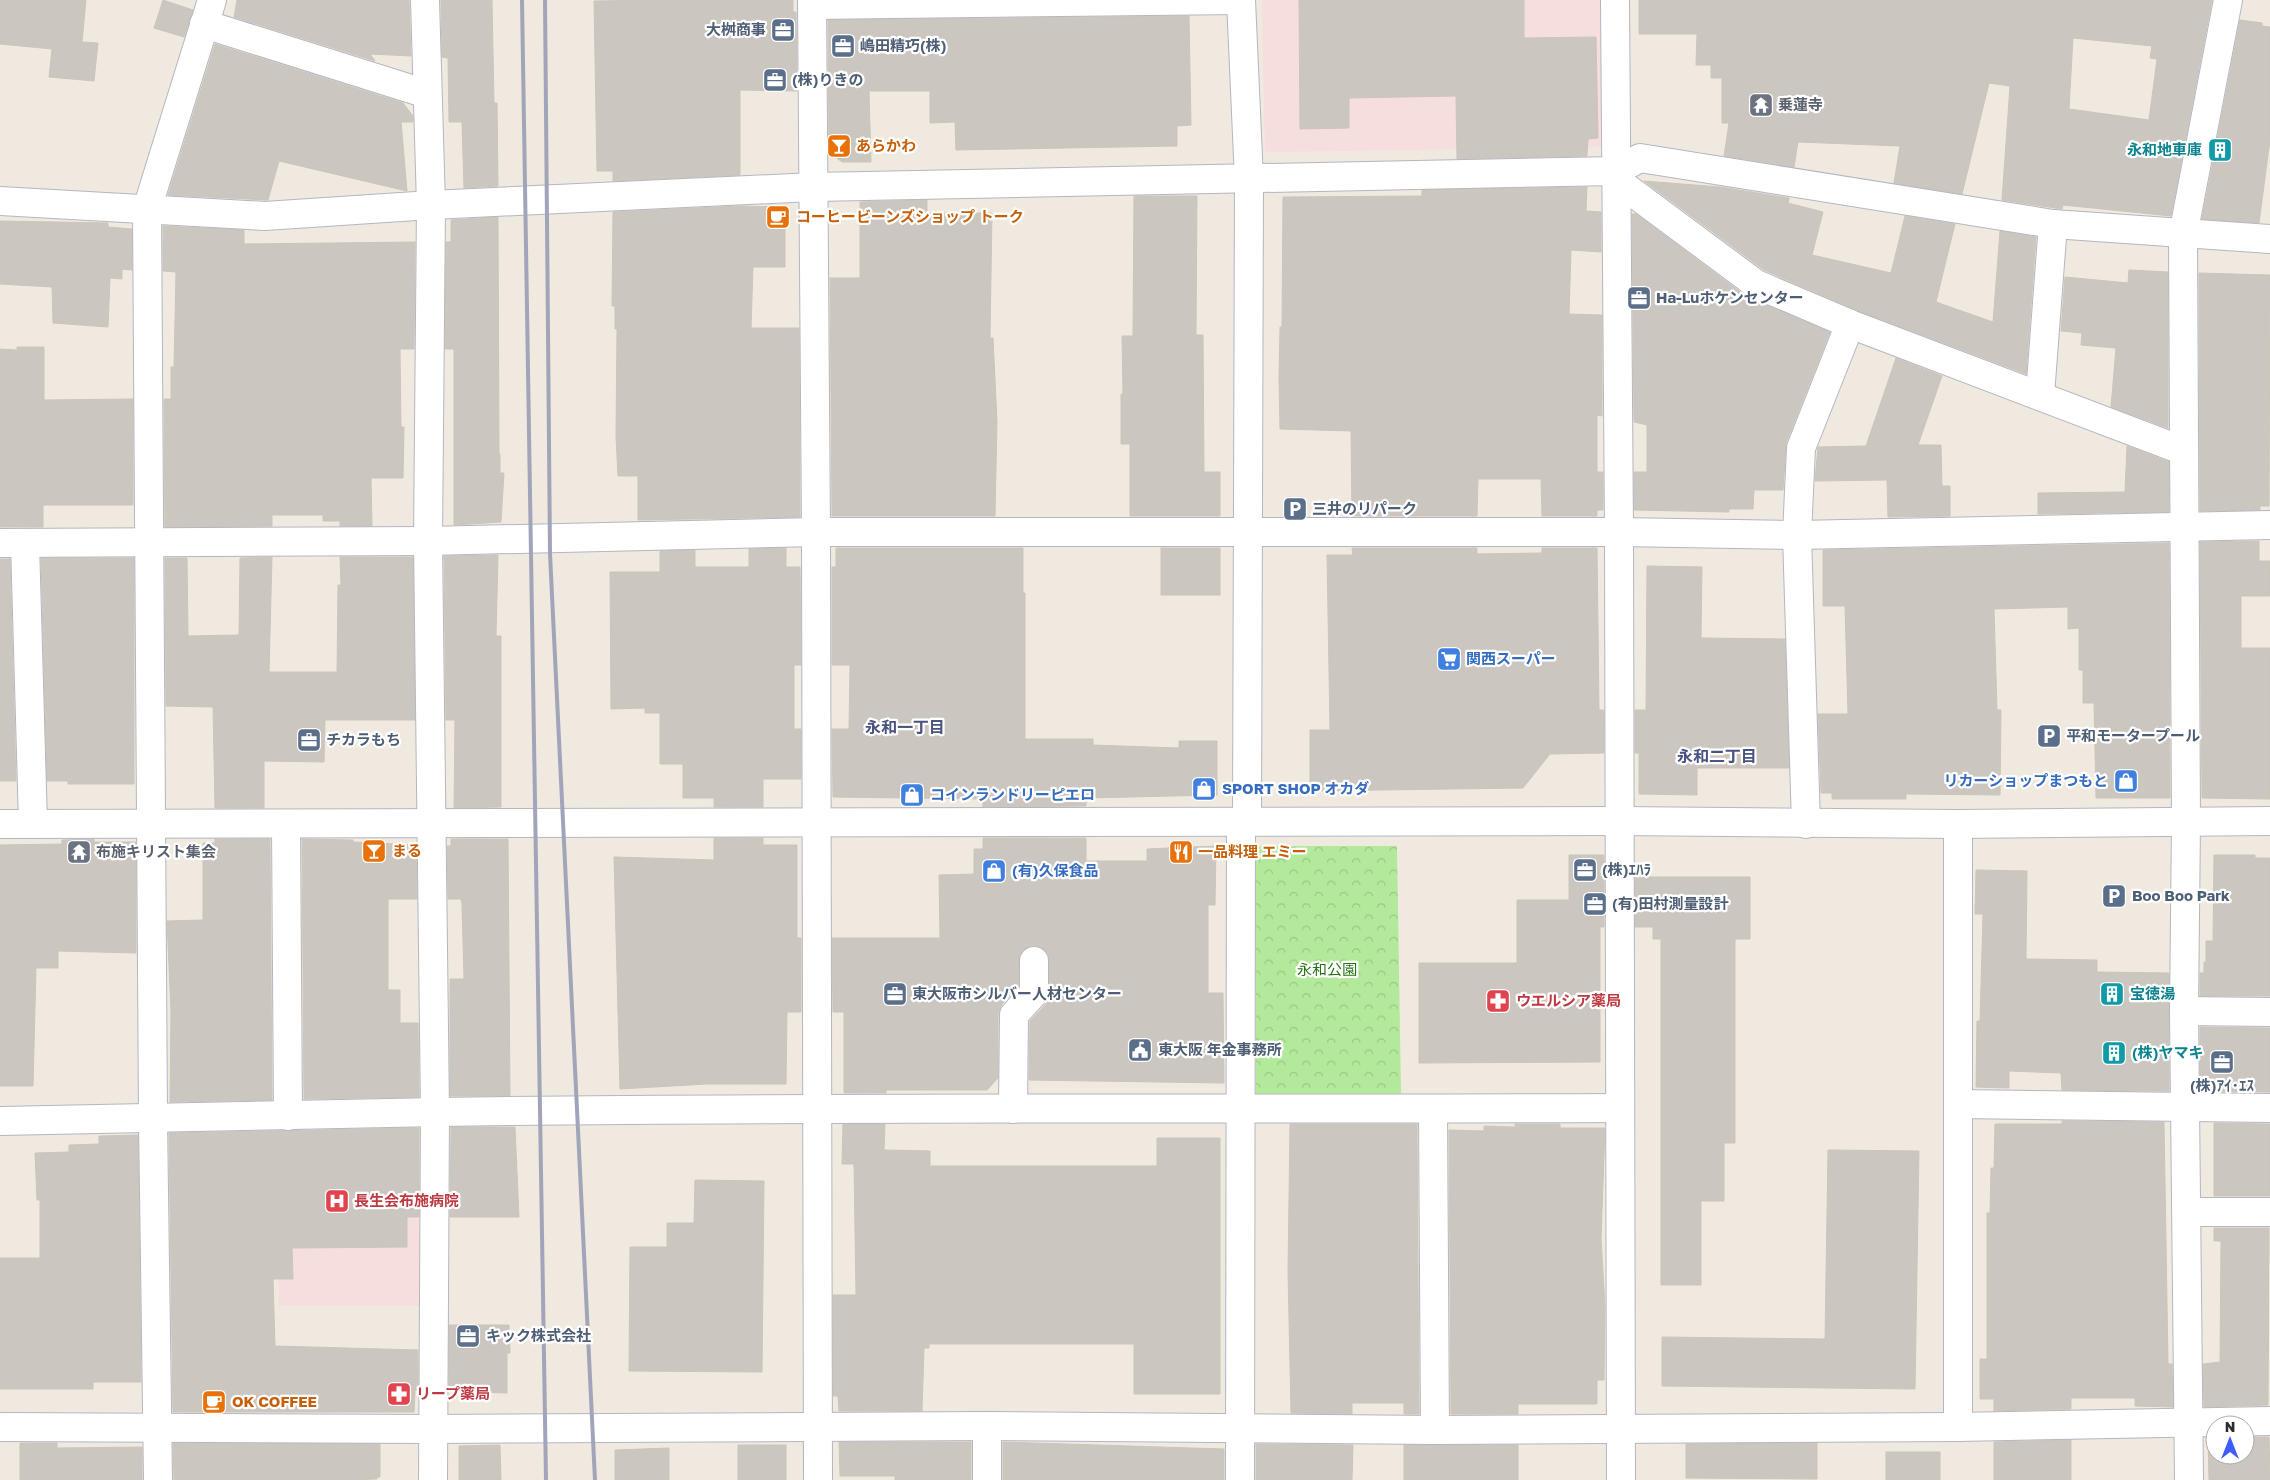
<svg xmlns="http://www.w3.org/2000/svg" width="2270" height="1480" font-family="'Golos Text','Noto Sans JP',sans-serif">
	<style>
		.medical { fill: #f6ddde }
		.park { fill: url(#park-crowns) }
		.building { fill: #cbc6bf; stroke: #ccc5b9; fill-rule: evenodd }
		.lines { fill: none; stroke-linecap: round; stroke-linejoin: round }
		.street-casing { stroke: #b4b6c2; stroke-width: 30 }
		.secondary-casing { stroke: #b4b6c2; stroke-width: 30 }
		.street { stroke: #fff; stroke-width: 28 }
		.secondary { stroke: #fff; stroke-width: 28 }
		.rail { stroke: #a2a4b9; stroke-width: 4 }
		.labels { text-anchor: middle; stroke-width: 4.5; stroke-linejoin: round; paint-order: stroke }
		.service-label { font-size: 15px; font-weight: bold; fill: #4e5e75; stroke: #fff; text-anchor: start }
		.worship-label { font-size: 15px; font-weight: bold; fill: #5b616d; stroke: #fff; text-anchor: start }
		.food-label { font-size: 15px; font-weight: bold; fill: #c56008; stroke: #fff; text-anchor: start }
		.culture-label { font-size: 15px; font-weight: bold; fill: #0d838f; stroke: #fff; text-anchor: start }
		.shop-label { font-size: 15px; font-weight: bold; fill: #366cbe; stroke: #fff; text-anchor: start }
		.park-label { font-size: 15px; fill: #277217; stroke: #fff }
		.health-label { font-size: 15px; font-weight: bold; fill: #be3a42; stroke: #fff; text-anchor: start }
		.neighbourhood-label { font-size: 16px; font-weight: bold; fill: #4a5382; stroke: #fff }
	</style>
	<defs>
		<pattern id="park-crowns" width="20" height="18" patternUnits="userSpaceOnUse" patternTransform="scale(1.25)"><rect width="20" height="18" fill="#b3e99a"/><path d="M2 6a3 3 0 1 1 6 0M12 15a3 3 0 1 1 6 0" fill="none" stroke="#9ac885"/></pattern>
	</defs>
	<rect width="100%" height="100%" fill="#f0e9e0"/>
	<g class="medical">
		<polygon points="1262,0 1603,0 1605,147 1265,152"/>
		<polygon points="419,1135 420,1306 279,1306 278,1136"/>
	</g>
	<polygon class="park" points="1255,846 1397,846 1401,1094 1256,1094"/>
	<g class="building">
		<polygon points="0,0 86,0 82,42 98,43 94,81 49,77 52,49 0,44"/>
		<polygon points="163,0 193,10 184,37 154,28"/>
		<polygon points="237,0 409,0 411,56 370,54 375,61 234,17"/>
		<polygon points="441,0 492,0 494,103 497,103 498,186 464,188 462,122 449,122 448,58 442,57"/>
		<polygon points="659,0 793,0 793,12 796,12 797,91 740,90 740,175 613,181 613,171 597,171 594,1"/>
		<polygon points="1299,0 1524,0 1524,38 1596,37 1598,138 1588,139 1587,156 1457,159 1456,96 1349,98 1349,128 1300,129"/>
		<path d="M1639,0H2212L2171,216L2063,205L2062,209L2055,208L2002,200L2010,86L1989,83L1962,194L1894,183L1900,146L1798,142L1794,167L1724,156L1729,123H1722V78H1711V65H1696L1697,34H1639ZM2073,38L2152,46L2150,58L2157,59L2149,120L2069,109Z"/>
		<polygon points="1189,16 1191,125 1177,126 1177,146 956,150 955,122 930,123 930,91 869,91 871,162 842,162 829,152 828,20"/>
		<polygon points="2240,20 2262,23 2262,26 2270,27 2270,140 2259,223 2202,219"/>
		<polygon points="215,44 403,103 413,116 413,122 401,122 407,191 279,161 268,200 168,195"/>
		<polygon points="1644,181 1720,187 1789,198 1788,203 1823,212 1812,255 1891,273 1905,216 1955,224 1936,302 1993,322 2000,231 2036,237 2026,374 1856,310 1764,270"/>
		<polygon points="1587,187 1586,211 1601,212 1601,252 1571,250 1569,314 1602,315 1602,416 1597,415 1597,472 1603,472 1603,510 1597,510 1597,516 1542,516 1541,479 1478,479 1477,516 1352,516 1351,431 1280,429 1279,378 1280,327 1282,327 1283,197 1422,196 1422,190"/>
		<polygon points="1134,196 1197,196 1196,335 1203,335 1204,472 1220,472 1220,516 1130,516 1130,444 1121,444 1121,394 1123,394 1122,336 1133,336"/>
		<polygon points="927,200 927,213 992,213 990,338 993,338 997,422 995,516 832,516 830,278 860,278 860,202"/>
		<polygon points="740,206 785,207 785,267 753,267 751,328 799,328 800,517 638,520 638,476 618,476 616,437 617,329 615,329 615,306 612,306 613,212"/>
		<polygon points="1632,214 1636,214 1747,297 1830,332 1786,443 1783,490 1754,490 1753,509 1729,509 1729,512 1634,510 1634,472 1647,472 1647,425 1634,422"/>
		<polygon points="498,217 499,454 500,454 500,473 504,473 501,522 454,525 454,349 445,349 446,242 451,242 451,220"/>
		<polygon points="0,221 108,223 108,227 132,229 132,270 122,269 122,279 110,278 108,327 53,323 52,287 0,284"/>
		<polygon points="163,226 244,230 244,244 415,242 414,349 400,349 401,427 404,427 403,478 371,478 372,526 340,526 340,521 323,521 323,515 272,515 272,526 165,527 164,399 171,399 171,367 174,367 176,272 163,271"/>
		<polygon points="2129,270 2168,272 2168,428 2111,407 2116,348 2081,345 2082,333 2061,331 2065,277 2128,283"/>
		<polygon points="2199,273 2270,275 2269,506 2260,506 2260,510 2200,511"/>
		<polygon points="17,347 44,347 44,400 133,399 133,505 43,505 43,527 0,527 0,349 17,350"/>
		<polygon points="1896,358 1942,376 1918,445 1941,445 1942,486 1950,486 1950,516 1888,517 1887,480 1815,481 1818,447 1866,446"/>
		<polygon points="2127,446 2169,462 2169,512 2038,514 2038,493 2125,492"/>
		<polygon points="2259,541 2259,561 2270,561 2270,596 2241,596 2241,648 2270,648 2270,799 2202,798 2200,542"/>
		<polygon points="2169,543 2170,798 2096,798 2094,703 2083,703 2083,670 2079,670 2079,628 2068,629 2068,607 1994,609 1997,710 2001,710 2000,795 1906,794 1906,799 1832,799 1832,793 1821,793 1818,714 1848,714 1845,606 1823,606 1823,550"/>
		<polygon points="786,548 786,567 800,567 801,665 794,665 794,729 801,729 801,779 763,779 763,807 714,807 714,798 683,798 683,764 660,764 660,713 645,713 645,708 611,709 610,572 660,572 660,551 695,550 695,567 749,567 749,549"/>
		<polygon points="836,548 1023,548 1023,593 1025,593 1025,739 1093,739 1093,745 1179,748 1179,741 1217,741 1217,795 1086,798 1086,806 983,807 983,799 833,797 832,729 849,729 850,665 832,665 832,567 836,567"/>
		<rect x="1161" y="548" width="59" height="47"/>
		<polygon points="1352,548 1477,548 1477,554 1542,553 1542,548 1597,548 1599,710 1604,710 1604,753 1550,754 1523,788 1310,791 1310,730 1330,730 1327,555 1353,555"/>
		<polygon points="498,555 496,636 501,636 501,807 454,808 455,720 446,720 444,556"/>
		<polygon points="272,557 269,672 337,672 338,585 341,585 340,557 413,557 415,720 325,720 324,762 264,761 264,808 215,808 213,707 166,706 165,558 187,558 188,636 239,635 240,558"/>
		<polygon points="41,558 134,558 134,784 68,784 68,781 47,781"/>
		<polygon points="0,559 10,559 16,781 0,781"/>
		<polygon points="1647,566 1702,567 1701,638 1785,639 1789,768 1697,768 1697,795 1639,794 1639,753 1635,753 1635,710 1646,710"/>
		<polygon points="714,838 763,838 763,845 797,845 797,938 801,938 801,1012 787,1012 786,1084 707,1084 620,1089 614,857 714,860"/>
		<polygon points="983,838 1086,838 1086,861 1147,861 1147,849 1216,846 1215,905 1208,905 1208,993 1223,993 1224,1083 1029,1080 1030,1021 1046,1004 1050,993 1048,954 1041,947 1034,945 1026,948 1020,954 1018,987 1002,1004 998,1014 998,1078 987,1090 886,1090 886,1093 844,1093 844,1012 833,1012 832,938 940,938 939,875 974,874 974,849 983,849"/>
		<polygon points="94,839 94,842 136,842 136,953 58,951 58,968 36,968 33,1086 0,1086 0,845 62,844 62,840"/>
		<polygon points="215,839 270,839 272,1100 170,1102 171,1011 167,921 203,920 203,843 215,843"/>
		<polygon points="302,839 353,840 353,842 416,845 417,899 388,899 388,990 400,990 400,1023 418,1023 419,1097 304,1099"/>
		<polygon points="451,839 508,839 510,1096 450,1096 450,979 464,979 462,904 461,899 448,899 447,846 451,846"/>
		<polygon points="1569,855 1604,855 1604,927 1600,927 1600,1062 1419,1063 1419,963 1517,963 1517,900 1569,900"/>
		<polygon points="2214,855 2255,855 2255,858 2270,858 2270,996 2200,996 2200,973 2204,973 2204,962 2206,962 2206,941 2213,941"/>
		<polygon points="1976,870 2027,871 2026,959 2097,960 2097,972 2169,973 2169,1091 2062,1090 2061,1073 2009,1071 2009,1088 1976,1087 1977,1021 1980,1021 1983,914 1975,914"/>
		<polygon points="1635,877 1750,877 1750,939 1735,939 1735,1143 1724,1143 1724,1201 1701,1201 1701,1285 1661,1285 1661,939 1653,939 1653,927 1635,927"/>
		<polygon points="2200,1027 2270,1028 2270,1092 2200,1091"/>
		<polygon points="2062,1121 2164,1122 2168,1364 2172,1364 2173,1407 2135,1406 2135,1398 2071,1398 2071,1409 1994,1411 1994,1399 1980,1399 1980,1359 1987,1359 1987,1213 1990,1213 1991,1168 1994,1168 1995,1124 2062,1124"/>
		<polygon points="2214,1123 2270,1124 2270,1196 2214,1196"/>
		<polygon points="843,1124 885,1124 884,1150 930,1151 930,1166 1157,1166 1157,1138 1220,1138 1220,1394 1134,1394 1134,1344 929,1344 929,1348 924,1348 922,1411 839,1411 838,1396 833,1396 833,1295 856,1295 854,1164 842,1164"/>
		<polygon points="1290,1124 1417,1124 1419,1414 1404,1414 1404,1403 1352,1403 1352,1414 1291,1413 1288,1271"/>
		<polygon points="1515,1124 1560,1124 1560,1128 1605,1128 1601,1238 1605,1306 1604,1380 1597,1380 1597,1404 1518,1404 1518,1414 1451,1414 1449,1130 1484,1131 1484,1126 1515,1127"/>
		<polygon points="451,1127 515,1127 519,1217 450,1217"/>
		<polygon points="419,1128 419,1217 407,1217 407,1247 292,1248 293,1279 273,1279 275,1346 418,1350 418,1390 415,1390 414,1412 173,1412 169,1133"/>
		<polygon points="138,1135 141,1382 93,1382 93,1389 0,1389 0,1258 40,1258 40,1200 37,1200 35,1153 69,1152 69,1145 99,1144 99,1136"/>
		<polygon points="1828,1150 1919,1151 1915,1389 1662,1386 1662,1337 1825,1339"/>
		<polygon points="695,1180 764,1181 762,1372 629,1371 630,1247 667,1247 667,1223 694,1223"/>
		<polygon points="2214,1228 2269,1228 2268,1405 2204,1407 2203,1364 2220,1362 2221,1241 2214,1241"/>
		<polygon points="449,1325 509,1325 510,1353 507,1353 507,1393 449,1391"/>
		<polygon points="2245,1437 2269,1437 2270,1480 2209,1480 2208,1438 2215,1438 2215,1455 2245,1455"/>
		<polygon points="2071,1440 2071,1480 1994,1480 1994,1442"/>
		<polygon points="839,1442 971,1442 971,1480 895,1480 895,1476 840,1476"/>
		<polygon points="1003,1442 1224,1449 1224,1480 1003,1480"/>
		<polygon points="20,1443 57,1443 57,1448 142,1447 142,1480 20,1480"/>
		<polygon points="173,1443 380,1444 380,1477 377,1477 377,1479 344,1480 174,1480"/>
		<polygon points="1817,1443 1817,1479 1686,1478 1686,1444"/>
		<polygon points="1256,1444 1353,1445 1352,1480 1256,1480"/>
		<polygon points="500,1445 501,1480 459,1480 459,1446"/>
		<rect x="738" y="1445" width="48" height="35"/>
		<rect x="1404" y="1445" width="114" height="35"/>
		<polygon points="669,1448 669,1480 615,1480 615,1450"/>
		<rect x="1886" y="1452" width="54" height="28"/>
	</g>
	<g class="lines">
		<defs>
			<g id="street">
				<polyline points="425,0 431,205 428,541 435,1112 433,1480"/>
				<polyline points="812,0 816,532 818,1480"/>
				<polyline points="1615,0 1619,532 1621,1480"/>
				<polyline points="812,5 1241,0"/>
				<polyline points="204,24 427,94"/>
				<polyline points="1616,180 1756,284 1850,324 2184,451"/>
				<polyline points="0,201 265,216 431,205 814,187 1616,171 1640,158 2053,224 2270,239"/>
				<polyline points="2040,395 2053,224"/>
				<polyline points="0,543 428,541 816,532 1619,532 1797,535 2270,525"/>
				<polyline points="25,543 33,824"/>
				<polyline points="0,824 1619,821 1958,824 2270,821"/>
				<polyline points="1806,824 1797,535 1801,448 1850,324"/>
				<polyline points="1958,824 1958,1427"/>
				<polyline points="286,825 288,1116"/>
				<polyline points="2184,1011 2270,1012"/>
				<polyline points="1958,1104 2270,1108"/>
				<polyline points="1013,1109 1014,1015 1034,993 1034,961"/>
				<polyline points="1433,1109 1435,1430"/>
				<path d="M0,1121C147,1119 293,1114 439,1112C833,1106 1226,1110 1620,1108"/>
				<polyline points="2187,1212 2270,1212"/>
				<polyline points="0,1427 433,1429 987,1426 1435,1430 1958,1427 2270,1421"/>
				<polyline points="158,1480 153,1119 147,209 212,0"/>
				<polyline points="987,1480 987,1426"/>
				<polyline points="1240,1480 1241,822"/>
				<polyline points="2189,1480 2184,1011 2186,822 2183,235 2228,0"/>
			</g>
			<polyline id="secondary" points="1241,0 1249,180 1247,823"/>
		</defs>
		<use href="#street" class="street-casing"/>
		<use href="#secondary" class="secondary-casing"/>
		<use href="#street" class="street"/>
		<use href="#secondary" class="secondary"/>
		<g class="rail">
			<polyline points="522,0 546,1480"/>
			<polyline points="545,0 550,554 595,1480"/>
		</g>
	</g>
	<defs>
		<symbol id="office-square" viewBox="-11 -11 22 22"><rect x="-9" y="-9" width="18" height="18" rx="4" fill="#5c6f8a" stroke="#fff"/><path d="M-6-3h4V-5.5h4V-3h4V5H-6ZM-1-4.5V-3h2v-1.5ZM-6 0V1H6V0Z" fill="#fff"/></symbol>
		<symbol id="temple-square" viewBox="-11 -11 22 22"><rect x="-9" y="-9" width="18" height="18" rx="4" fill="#6b7280" stroke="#fff"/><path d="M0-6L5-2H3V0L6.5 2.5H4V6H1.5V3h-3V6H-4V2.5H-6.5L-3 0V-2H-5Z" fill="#fff"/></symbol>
		<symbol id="bar-square" viewBox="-11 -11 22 22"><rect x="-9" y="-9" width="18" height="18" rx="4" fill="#e8710a" stroke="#fff"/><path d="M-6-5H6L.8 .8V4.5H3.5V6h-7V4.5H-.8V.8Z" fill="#fff"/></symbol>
		<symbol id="building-square" viewBox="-11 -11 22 22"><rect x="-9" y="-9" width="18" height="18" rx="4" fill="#0f9aa8" stroke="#fff"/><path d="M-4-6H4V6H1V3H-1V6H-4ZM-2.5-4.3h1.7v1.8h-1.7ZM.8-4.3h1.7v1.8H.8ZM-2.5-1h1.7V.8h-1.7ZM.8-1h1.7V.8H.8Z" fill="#fff"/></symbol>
		<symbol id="cafe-square" viewBox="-11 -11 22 22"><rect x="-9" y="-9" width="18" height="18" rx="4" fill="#e8710a" stroke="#fff"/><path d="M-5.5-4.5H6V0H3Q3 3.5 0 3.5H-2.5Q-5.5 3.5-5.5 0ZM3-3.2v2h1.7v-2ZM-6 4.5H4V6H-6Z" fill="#fff"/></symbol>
		<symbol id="parking-square" viewBox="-11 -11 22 22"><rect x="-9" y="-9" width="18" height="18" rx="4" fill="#5c6f8a" stroke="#fff"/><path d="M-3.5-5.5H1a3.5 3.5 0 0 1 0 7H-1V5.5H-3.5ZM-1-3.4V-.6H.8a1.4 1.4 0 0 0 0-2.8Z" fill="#fff"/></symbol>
		<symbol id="supermarket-square" viewBox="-11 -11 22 22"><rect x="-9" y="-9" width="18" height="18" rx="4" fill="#3f7fe0" stroke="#fff"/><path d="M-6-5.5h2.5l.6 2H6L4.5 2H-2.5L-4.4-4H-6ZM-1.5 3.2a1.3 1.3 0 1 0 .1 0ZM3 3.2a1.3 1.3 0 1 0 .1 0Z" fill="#fff"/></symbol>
		<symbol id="shop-square" viewBox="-11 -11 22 22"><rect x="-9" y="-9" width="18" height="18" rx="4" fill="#3f7fe0" stroke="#fff"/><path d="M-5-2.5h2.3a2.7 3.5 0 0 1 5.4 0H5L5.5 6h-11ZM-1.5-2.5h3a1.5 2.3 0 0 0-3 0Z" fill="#fff"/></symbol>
		<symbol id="restaurant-square" viewBox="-11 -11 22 22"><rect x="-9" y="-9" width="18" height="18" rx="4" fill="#e8710a" stroke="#fff"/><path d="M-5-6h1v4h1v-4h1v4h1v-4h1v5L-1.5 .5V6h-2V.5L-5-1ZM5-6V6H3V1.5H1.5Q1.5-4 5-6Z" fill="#fff"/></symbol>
		<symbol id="pharmacy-square" viewBox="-11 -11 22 22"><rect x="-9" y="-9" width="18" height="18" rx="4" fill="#e0444e" stroke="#fff"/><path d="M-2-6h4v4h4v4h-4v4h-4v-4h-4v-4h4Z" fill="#fff"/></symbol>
		<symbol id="civic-square" viewBox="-11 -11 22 22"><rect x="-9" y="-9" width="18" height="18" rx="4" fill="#5c6f8a" stroke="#fff"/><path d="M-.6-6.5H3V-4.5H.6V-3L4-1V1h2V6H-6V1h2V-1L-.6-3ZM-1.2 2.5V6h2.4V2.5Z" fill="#fff"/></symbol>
		<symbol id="hospital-square" viewBox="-11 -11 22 22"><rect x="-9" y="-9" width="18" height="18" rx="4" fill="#e0444e" stroke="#fff"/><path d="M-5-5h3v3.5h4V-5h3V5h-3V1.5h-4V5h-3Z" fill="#fff"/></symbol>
	</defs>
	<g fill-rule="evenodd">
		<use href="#office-square" x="769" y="16" width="28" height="28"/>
		<use href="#office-square" x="829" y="32" width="28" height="28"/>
		<use href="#office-square" x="761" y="66" width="28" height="28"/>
		<use href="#temple-square" x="1747" y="91" width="28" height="28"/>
		<use href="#bar-square" x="825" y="132" width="28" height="28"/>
		<use href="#building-square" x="2206" y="136" width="28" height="28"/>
		<use href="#cafe-square" x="764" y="203" width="28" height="28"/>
		<use href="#office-square" x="1625" y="284" width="28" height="28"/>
		<use href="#parking-square" x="1281" y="495" width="28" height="28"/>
		<use href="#supermarket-square" x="1435" y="645" width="28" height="28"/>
		<use href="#parking-square" x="2035" y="722" width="28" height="28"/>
		<use href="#office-square" x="295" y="726" width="28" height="28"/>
		<use href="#shop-square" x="2112" y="767" width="28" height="28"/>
		<use href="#shop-square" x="1190" y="775" width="28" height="28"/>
		<use href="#shop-square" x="898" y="781" width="28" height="28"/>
		<use href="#bar-square" x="360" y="837" width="28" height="28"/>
		<use href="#temple-square" x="65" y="838" width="28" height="28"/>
		<use href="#restaurant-square" x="1167" y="838" width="28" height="28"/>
		<use href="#office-square" x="1571" y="856" width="28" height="28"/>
		<use href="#shop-square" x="980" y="857" width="28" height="28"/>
		<use href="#parking-square" x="2100" y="882" width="28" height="28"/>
		<use href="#office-square" x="1581" y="890" width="28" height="28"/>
		<use href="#office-square" x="881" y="980" width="28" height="28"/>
		<use href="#building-square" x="2098" y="980" width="28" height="28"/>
		<use href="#pharmacy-square" x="1484" y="987" width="28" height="28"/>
		<use href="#civic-square" x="1126" y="1036" width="28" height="28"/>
		<use href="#building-square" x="2100" y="1039" width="28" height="28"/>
		<use href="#office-square" x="2208" y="1048" width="28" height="28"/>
		<use href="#hospital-square" x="323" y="1187" width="28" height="28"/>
		<use href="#office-square" x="454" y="1322" width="28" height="28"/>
		<use href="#pharmacy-square" x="385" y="1380" width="28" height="28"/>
		<use href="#cafe-square" x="200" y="1388" width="28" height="28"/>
	</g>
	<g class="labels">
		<g class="service-label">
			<text x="766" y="35" text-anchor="end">大桝商事</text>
			<text x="860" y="51">嶋田精巧(株)</text>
			<text x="792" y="85">(株)りきの</text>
			<text x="1656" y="303">Ha-Luホケンセンター</text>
			<text x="1312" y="514">三井のリパーク</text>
			<text x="2066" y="741">平和モータープール</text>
			<text x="326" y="745">チカラもち</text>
			<text x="1602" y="875">(株)ｴﾊﾗ</text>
			<text x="2132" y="901">Boo Boo Park</text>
			<text x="1612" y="909">(有)田村測量設計</text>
			<text x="912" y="999">東大阪市シルバー人材センター</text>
			<text x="1158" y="1055">東大阪 年金事務所</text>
			<text x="2222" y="1091" text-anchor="middle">(株)ｱｲ･ｴｽ</text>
			<text x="486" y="1341">キック株式会社</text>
		</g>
		<g class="worship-label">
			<text x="1778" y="110">乗蓮寺</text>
			<text x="96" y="857">布施キリスト集会</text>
		</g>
		<g class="food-label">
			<text x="856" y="151">あらかわ</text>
			<text x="796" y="222">コーヒービーンズショップ トーク</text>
			<text x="392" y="856">まる</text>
			<text x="1198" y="857">一品料理 エミー</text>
			<text x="232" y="1407">OK COFFEE</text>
		</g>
		<g class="culture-label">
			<text x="2202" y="155" text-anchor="end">永和地車庫</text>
			<text x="2130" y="999">宝徳湯</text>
			<text x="2132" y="1058">(株)ヤマキ</text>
		</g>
		<g class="shop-label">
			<text x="1466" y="664">関西スーパー</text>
			<text x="2108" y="786" text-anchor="end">リカーショップまつもと</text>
			<text x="1222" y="794">SPORT SHOP オカダ</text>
			<text x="930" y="800">コインランドリーピエロ</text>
			<text x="1012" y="876">(有)久保食品</text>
		</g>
		<g class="park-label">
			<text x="1327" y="975">永和公園</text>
		</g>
		<g class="health-label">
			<text x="1516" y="1006">ウエルシア薬局</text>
			<text x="354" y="1206">長生会布施病院</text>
			<text x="416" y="1399">リープ薬局</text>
		</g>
		<g class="neighbourhood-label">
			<text x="905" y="733">永和一丁目</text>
			<text x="1717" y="762">永和二丁目</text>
		</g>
	</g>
	<g transform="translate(2230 1440)"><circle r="24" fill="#ffffff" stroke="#ababab"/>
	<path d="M0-4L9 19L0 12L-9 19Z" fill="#3e5cff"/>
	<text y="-8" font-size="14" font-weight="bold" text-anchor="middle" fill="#2e2e2e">N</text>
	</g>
</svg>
